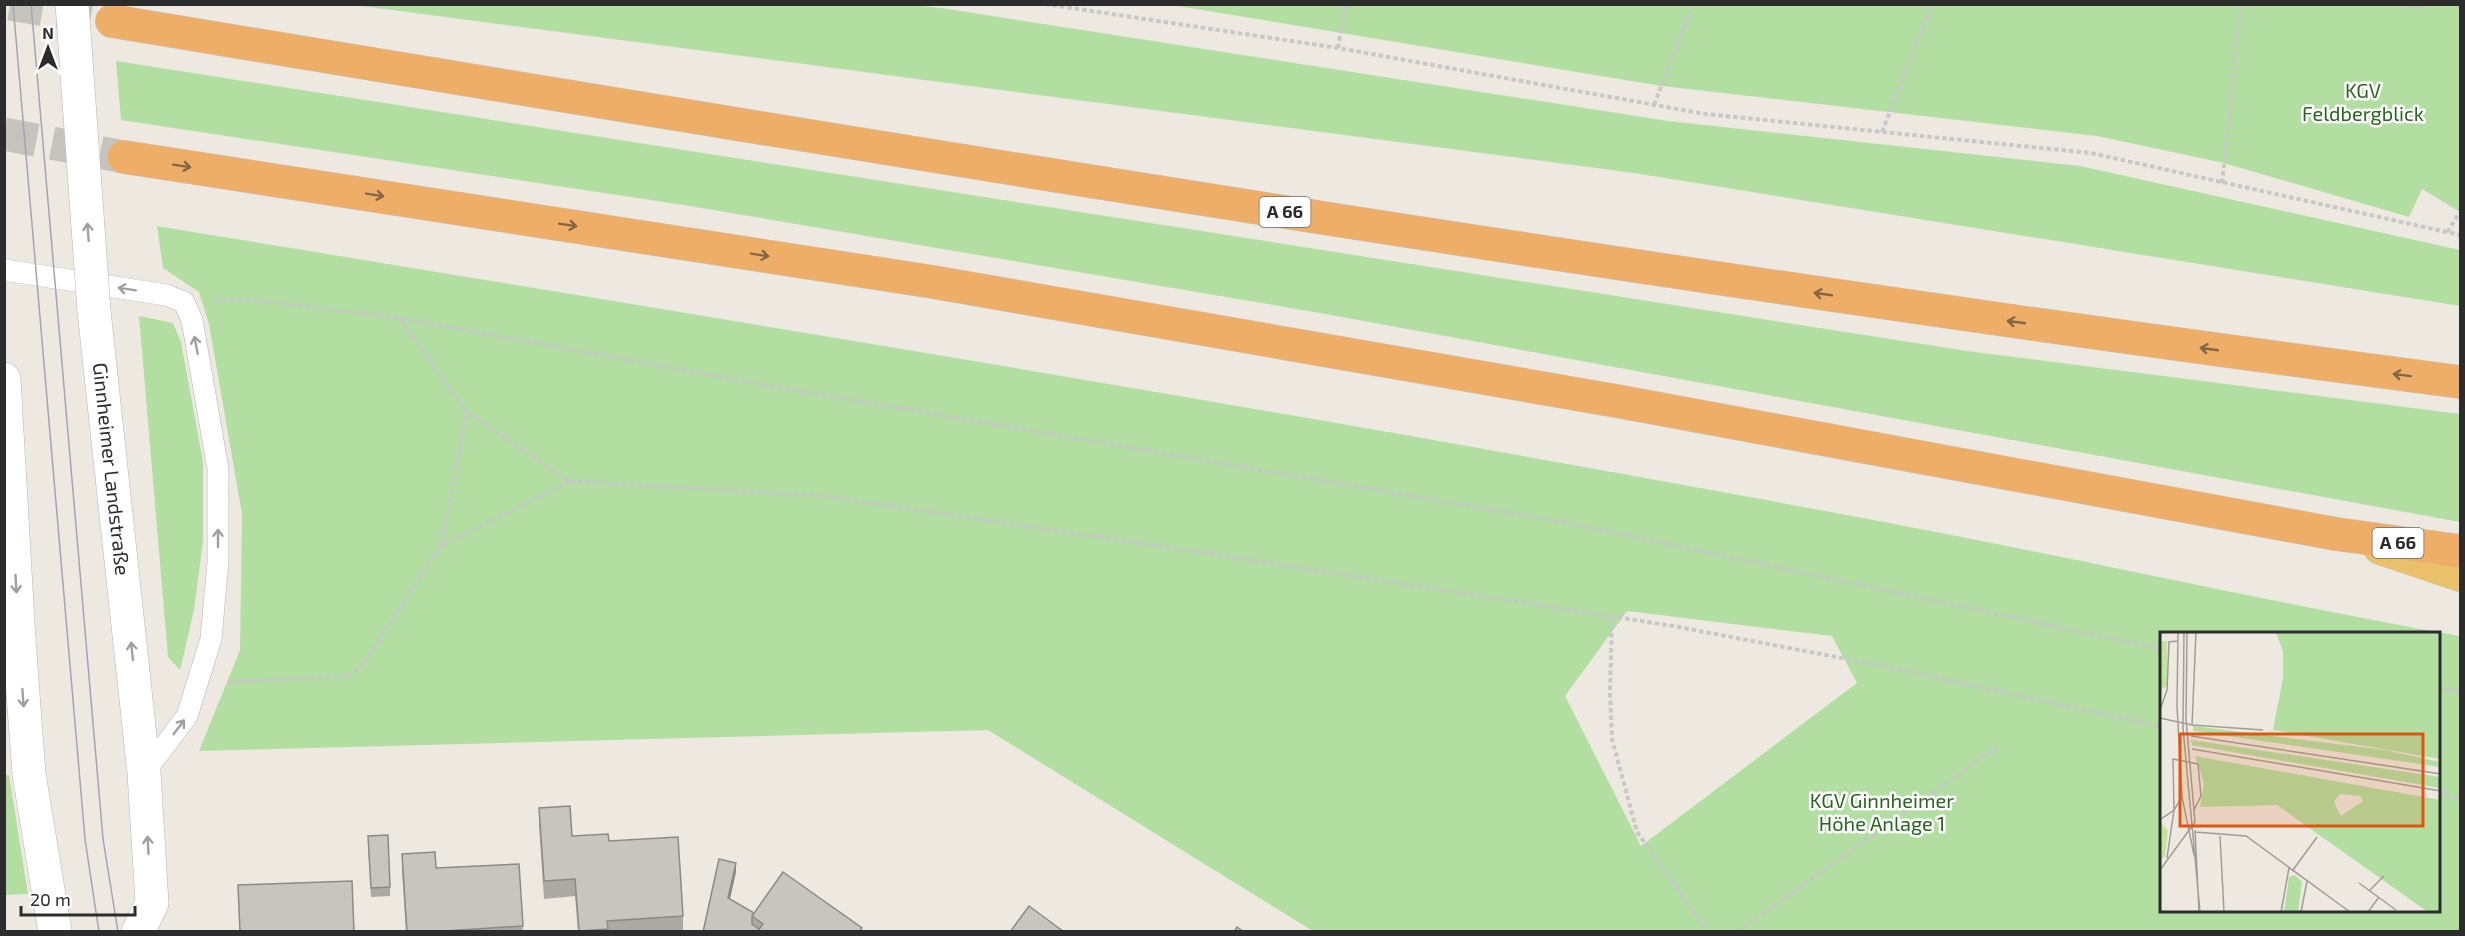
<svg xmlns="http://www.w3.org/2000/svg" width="2465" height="936" font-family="'Exo 2',sans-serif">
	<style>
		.green { fill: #b2dea2; fill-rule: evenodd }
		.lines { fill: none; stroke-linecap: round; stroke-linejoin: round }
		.motorway-tunnel { stroke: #c6c2bc; stroke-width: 33; stroke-dasharray: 33 16; stroke-linecap: butt }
		.service-casing { stroke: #b4b5be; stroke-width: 22 }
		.tertiary-casing { stroke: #b4b5be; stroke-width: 34 }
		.secondary-casing { stroke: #b4b5be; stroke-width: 34 }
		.trunk-casing { stroke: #c8c8c8; stroke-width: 34 }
		.motorway-casing { stroke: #c8c8c8; stroke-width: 34 }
		.path { stroke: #c8c8c8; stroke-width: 4; stroke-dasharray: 4.5 3; stroke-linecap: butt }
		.service { stroke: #fff; stroke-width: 21 }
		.tertiary { stroke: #fff; stroke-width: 33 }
		.secondary { stroke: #fff; stroke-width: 33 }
		.trunk { stroke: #eac06b; stroke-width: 33 }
		.motorway { stroke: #efae68; stroke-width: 33 }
		.tram { stroke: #a3a4b5; stroke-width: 1.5 }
		.secondary-bridge-casing { stroke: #b4b5be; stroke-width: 34; stroke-linecap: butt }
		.secondary-bridge { stroke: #fff; stroke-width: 33 }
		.wall { fill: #aca9a4 }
		.shaded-wall { fill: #8c8a86 }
		.building { fill: #c8c5bf; stroke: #8c8a86; stroke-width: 1.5 }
		.oneway { stroke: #846647 }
		.oneway2 { stroke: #a0a0a0 }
		.labels { text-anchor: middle; stroke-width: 5; stroke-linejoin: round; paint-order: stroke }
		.shield { fill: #fff; stroke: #6b6b6b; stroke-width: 1.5 }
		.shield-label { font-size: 18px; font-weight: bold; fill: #2c2c2c }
		.park-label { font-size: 20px; fill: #2a6422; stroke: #fff }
		.street-label { font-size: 20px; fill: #2c2c2c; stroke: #fff }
		.inset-road { fill: none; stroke: #a09d98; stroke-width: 1.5 }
		.view { fill: #df570e; fill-opacity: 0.15; stroke: #df570e; stroke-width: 3 }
		.inset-edge { fill: none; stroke: #2c2c2c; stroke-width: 3 }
	</style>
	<rect width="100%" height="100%" fill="#ede8e0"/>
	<g class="green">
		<polygon points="354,5 904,4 941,8 1668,121 2080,166 2460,250 2460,306 1634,173"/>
		<polygon points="1172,5 2460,5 2460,212 2422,189 2409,217 2224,163 2097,136 1662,86"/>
		<polygon points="116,61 1967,351 2460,414 2460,522 1320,313 684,205 121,120"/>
		<path d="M157,226C733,321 1310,414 1884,522C2076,558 2268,602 2460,636V931H1313L988,730L199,751L240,650L242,514L209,324L199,292L163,268ZM1627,611L1832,636L1857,683L1641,846L1565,696ZM2162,633H2440V910H2162Z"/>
		<polygon points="139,316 173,323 181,342 203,462 203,541 194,610 180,670 168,657"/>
		<polygon points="4,775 9,775 28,894 5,895"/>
	</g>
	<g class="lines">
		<g class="motorway-tunnel">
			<polyline points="10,4 112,21"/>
			<polyline points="4,134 124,157"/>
		</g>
		<defs>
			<polyline id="service" points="4,270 166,295 184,302 192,320 218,469 218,562 211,639 187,716 144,773"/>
			<polyline id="tertiary" points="19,640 29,774 55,932"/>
			<g id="secondary">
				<path id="s1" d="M94,311L144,773L152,903L138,932"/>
				<polyline points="4,379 19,640 4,664"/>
			</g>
			<polyline id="trunk" points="2380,548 2460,575"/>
			<g id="motorway">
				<path d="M112,21C894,151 1675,280 2460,382"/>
				<polyline points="124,157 933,282 1622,402 2336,534 2460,551"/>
			</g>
		</defs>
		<use href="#service" class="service-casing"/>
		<use href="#tertiary" class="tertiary-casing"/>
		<use href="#secondary" class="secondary-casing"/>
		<use href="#trunk" class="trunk-casing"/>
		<use href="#motorway" class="motorway-casing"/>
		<g class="path">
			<polyline points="1045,4 1338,48 1705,114 2091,153 2460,235"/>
			<polyline points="2394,4 2423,7 2423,4"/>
			<polyline points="1338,48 1346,4"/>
			<polyline points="1654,105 1693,4"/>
			<polyline points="1882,132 1932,4"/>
			<polyline points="2222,183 2241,4"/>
			<polyline points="2447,232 2460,212"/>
			<polyline points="215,300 254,300 399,318 759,384 1563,522 2162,649"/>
			<polyline points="399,318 467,412 569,481 824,496 1205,553 1673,626 1884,666 2162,727"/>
			<polyline points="441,546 467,412"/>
			<polyline points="1612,618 1610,692 1612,739 1637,832 1708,932"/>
			<polyline points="228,682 348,676 362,666 441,546 569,482"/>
			<polyline points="2440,688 2460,692"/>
			<polyline points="2440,793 2460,800"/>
			<polyline points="1737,932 1997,747"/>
		</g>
		<use href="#service" class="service"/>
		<use href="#tertiary" class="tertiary"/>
		<use href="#secondary" class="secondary"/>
		<use href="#trunk" class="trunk"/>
		<use href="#motorway" class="motorway"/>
		<g class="tram">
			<polyline points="13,4 85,839 99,932"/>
			<polyline points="31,4 103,839 118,932"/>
		</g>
		<defs>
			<polyline id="secondary-bridge" points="72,4 94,311"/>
		</defs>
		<use href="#secondary-bridge" class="secondary-bridge-casing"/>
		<use href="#secondary-bridge" class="secondary-bridge"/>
	</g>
	<g class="wall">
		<polygon points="539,808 572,836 609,841 683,916 683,932 578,932 575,896 544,899 539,825"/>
		<polygon points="368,845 390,887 390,896 371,897"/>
		<polygon points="402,854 436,868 519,864 523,932 406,932 402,871"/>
		<polygon points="736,872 730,899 754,913 862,932 703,932"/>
	</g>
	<polygon class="shaded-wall" points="736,863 736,872 728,907 728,898"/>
	<g class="building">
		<polygon points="570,806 572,836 608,834 609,841 678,837 683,916 607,921 608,929 579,931 575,879 544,881 539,808"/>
		<polygon points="388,835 390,887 371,888 368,836"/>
		<polygon points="435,852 436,868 519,864 523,926 429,932 407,932 402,854"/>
		<polygon points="719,859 736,863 728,898 754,913 752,916 752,924 759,929 757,932 703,932"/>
		<polygon points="783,872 862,928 859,932 757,932 763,924 752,916"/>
		<polygon points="352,881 354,932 240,932 238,885"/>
		<polygon points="1029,906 1064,932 1010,932"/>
		<polygon points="1237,927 1244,932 1234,932"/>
	</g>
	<defs><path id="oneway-shaft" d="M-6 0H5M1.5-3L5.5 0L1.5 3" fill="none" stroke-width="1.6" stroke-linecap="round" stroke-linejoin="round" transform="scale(1.5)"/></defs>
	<g class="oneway">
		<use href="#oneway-shaft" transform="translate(182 166) rotate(9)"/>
		<use href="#oneway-shaft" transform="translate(375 195) rotate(9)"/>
		<use href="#oneway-shaft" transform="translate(568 225) rotate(9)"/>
		<use href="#oneway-shaft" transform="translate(760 255) rotate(9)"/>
		<use href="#oneway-shaft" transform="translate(1823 294) rotate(-172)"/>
		<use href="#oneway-shaft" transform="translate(2016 322) rotate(-172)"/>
		<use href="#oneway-shaft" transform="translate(2209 349) rotate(-172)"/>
		<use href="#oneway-shaft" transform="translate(2402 375) rotate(-173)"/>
	</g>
	<g class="oneway2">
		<use href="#oneway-shaft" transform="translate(88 232) rotate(-94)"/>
		<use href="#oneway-shaft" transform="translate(127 289) rotate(-171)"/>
		<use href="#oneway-shaft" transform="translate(196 345) rotate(-101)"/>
		<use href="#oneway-shaft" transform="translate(218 538) rotate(-90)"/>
		<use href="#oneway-shaft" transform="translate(16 584) rotate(87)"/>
		<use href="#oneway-shaft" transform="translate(132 651) rotate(-96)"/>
		<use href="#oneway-shaft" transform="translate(23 698) rotate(86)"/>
		<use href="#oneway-shaft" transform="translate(179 727) rotate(-53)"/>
		<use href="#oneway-shaft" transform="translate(148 845) rotate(-93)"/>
	</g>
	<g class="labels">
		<g class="shield">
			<rect x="1259.5" y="197" width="51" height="30" rx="4.5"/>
			<rect x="2372.5" y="528" width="51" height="30" rx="4.5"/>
		</g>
		<g class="shield-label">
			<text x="1285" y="218">A 66</text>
			<text x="2398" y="549">A 66</text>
		</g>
		<g class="park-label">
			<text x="2363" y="98">KGV<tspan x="2363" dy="23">Feldbergblick</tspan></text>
			<text x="1882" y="808">KGV Ginnheimer<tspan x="1882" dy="23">Höhe Anlage 1</tspan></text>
		</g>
		<g class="street-label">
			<text dy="7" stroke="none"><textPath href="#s1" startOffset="159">Ginnheimer Landstraße</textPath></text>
		</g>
	</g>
	<g transform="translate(2160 632)">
		<rect width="280" height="280" fill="#ede8e0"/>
		<path d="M116,0H280V127L113,98L123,46V20ZM33,94L225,118L280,130V135L33,99ZM31,108L280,145V156L32,113ZM35,124L280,168V280H268L117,173L40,175L44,152ZM180,162L200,164L203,169L181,184L174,170ZM135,243L142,250L138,280H124L129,245Z" fill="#b2dea2" fill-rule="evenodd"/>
		<path d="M0,9H7V54L0,58ZM0,190L8,198L5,223L0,230Z" fill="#c1e49f"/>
		<path class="inset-road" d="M24,0L23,96L40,280M0,78L7,58L9,10L18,9M0,86L32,93L103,98M32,93L36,0M31,104L281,142M32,117L281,159M22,165L34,223M1,187L14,178L13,127L38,132L41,164L34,178M35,198L39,280M35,200L86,204L190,280M60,204L64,280M7,226L14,178L22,165L17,74L18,0M0,238L35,190L26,87L27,0M133,238L157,205M199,251L236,278M209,259L224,244M121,280L129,236M141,280L147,249M208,280L219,265"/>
		<path class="view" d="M20,102H263V194H20Z"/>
		<rect width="280" height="280" class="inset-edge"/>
	</g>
	<rect width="2465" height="936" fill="none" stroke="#2c2c2c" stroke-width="12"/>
	<g transform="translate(48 48)" stroke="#ffffff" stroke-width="4.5" paint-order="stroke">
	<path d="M0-4.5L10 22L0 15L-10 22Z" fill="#2c2c2c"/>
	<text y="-9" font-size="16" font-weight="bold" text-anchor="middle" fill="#2c2c2c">N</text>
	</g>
	<path d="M21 906v9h114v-9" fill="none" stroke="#2c2c2c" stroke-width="3"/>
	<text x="30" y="906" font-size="18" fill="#2c2c2c" stroke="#ffffff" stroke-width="4.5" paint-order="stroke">20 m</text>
</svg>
